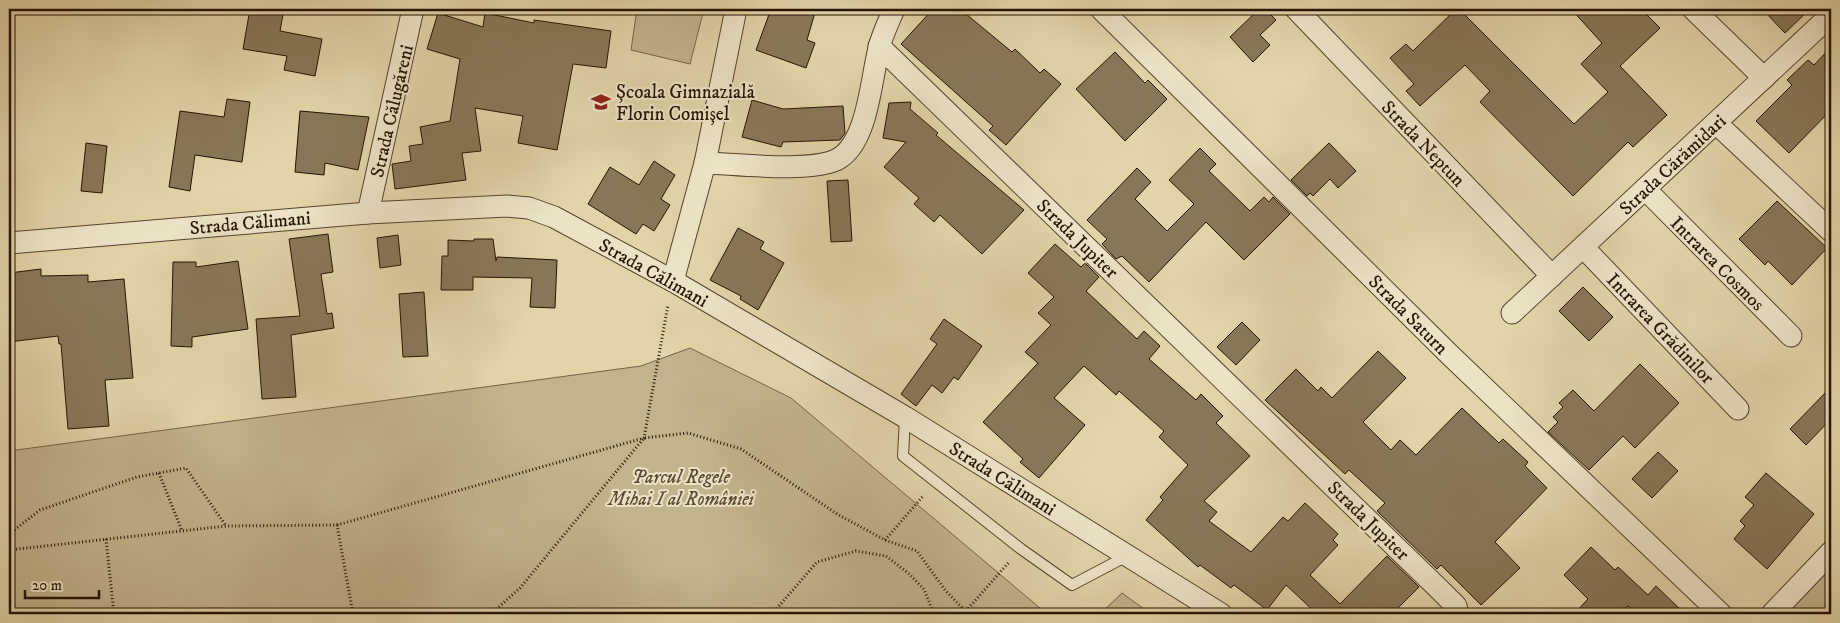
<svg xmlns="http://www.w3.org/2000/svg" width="1840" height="623" font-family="'IM FELL DW Pica',serif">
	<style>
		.green { fill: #c1b38c; stroke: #746346 }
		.building { fill: #877758; stroke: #261301 }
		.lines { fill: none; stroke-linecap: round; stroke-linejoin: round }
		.service-casing { stroke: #55432b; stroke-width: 12 }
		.minor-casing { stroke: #55432b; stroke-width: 23 }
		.path { stroke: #261301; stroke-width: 3; stroke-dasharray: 1 2.5; stroke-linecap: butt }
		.service { stroke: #ece3c7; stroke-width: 10 }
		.minor { stroke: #ece3c7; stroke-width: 21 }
		.labels { text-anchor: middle; stroke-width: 4; stroke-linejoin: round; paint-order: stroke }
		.poi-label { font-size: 19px; fill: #261301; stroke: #ece3c7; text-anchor: start }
		.street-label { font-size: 19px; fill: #261301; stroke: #ece3c7 }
		.park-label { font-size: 19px; font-style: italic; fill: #5c4b32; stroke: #ece3c7 }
	</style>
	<rect width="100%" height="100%" fill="#e1d4a9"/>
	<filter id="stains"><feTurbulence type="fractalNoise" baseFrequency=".004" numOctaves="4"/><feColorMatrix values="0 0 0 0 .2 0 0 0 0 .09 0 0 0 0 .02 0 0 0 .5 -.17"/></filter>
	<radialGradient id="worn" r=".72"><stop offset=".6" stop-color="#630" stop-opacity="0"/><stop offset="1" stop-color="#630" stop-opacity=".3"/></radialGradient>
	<g class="green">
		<polygon points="637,9 704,9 690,64 631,50"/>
		<polygon points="690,348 791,398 1047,614 9,614 9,451 641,366"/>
		<polygon points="1831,556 1831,614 1783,614"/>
		<polygon points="1122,593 1151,614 1100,614"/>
	</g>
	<g class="building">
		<polygon points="250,9 284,9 280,31 322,39 315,76 284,70 287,56 243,49"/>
		<polygon points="771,9 816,9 807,40 815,43 806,68 756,50"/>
		<polygon points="933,9 960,9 1012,52 1015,49 1040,73 1044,69 1061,84 1006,145 989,130 993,126 901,44"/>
		<polygon points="1259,9 1265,9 1276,20 1260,35 1270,45 1253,62 1230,37"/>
		<polygon points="1456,9 1459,9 1574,124 1608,92 1581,64 1602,43 1571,9 1641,9 1660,28 1620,66 1667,115 1633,147 1628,142 1573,196 1480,102 1490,91 1465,65 1420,106 1406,91 1414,84 1390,58 1406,44 1413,51"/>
		<polygon points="1762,9 1810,9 1785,33"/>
		<polygon points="438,13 483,27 485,13 534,23 534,20 611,31 606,68 573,64 557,150 518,143 523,116 475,108 481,151 462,153 466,180 395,189 392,164 411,161 409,146 423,144 420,127 450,121 460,59 427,49"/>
		<polygon points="1831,47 1831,110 1789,153 1756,121 1792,85 1787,80 1808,60 1814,65"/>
		<polygon points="1115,52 1145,83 1148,80 1167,99 1125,141 1076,89"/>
		<polygon points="227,99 250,102 242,162 195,155 190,191 169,187 180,111 224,117"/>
		<polygon points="752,100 783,109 843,106 845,133 840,140 783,142 781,147 742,137"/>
		<polygon points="911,102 910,109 938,133 936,135 1024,210 982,254 940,215 934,222 914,204 919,198 884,167 906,142 883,138 889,103"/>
		<polygon points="300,111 369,117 358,170 325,163 324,175 295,172"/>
		<polygon points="86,143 107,146 102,193 81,191"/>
		<polygon points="1329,143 1356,171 1338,188 1330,179 1313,196 1310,193 1307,196 1291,180"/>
		<polygon points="1200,148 1216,164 1209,171 1250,211 1264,197 1269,202 1273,197 1290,214 1244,260 1206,222 1149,282 1122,256 1116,259 1102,244 1107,239 1087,220 1137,168 1151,182 1135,199 1167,231 1194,204 1169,180"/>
		<polygon points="654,161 675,175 661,199 670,205 654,231 643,224 636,234 588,204 610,167 639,185"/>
		<polygon points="848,180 852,241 831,242 827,181"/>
		<polygon points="1777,201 1827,248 1792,285 1768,261 1765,265 1739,239"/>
		<polygon points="738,228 764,242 760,249 784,263 758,310 740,299 741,296 710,280"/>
		<polygon points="328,234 333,272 321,274 327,314 332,313 334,328 291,335 296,397 262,399 256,319 300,316 289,239"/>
		<polygon points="398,235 401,265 380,268 377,238"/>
		<polygon points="474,239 493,239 496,261 497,257 557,260 555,308 530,307 532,278 473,277 473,290 441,290 442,256 448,256 448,240 474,241"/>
		<polygon points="1055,244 1081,267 1085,263 1099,277 1086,291 1137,339 1144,331 1160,346 1149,359 1196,400 1201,394 1223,416 1216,423 1250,456 1204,501 1217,512 1209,521 1251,552 1283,517 1288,521 1305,503 1338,534 1333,540 1338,545 1310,575 1340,604 1387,556 1419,587 1392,614 1317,614 1286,585 1267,610 1234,585 1231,588 1200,565 1198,567 1146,520 1163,500 1160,497 1188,465 1159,437 1164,431 1119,391 1116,395 1084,366 1054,398 1085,425 1039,478 1020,462 1023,459 983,422 1038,363 1025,352 1051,325 1038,313 1054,297 1028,273"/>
		<polygon points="238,261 248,329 192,337 192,347 171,346 173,262 196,262 196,267"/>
		<polygon points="41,269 41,276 88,275 88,282 124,279 133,378 105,380 109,426 68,429 61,344 59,344 58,336 9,342 9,273"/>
		<polygon points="1583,287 1613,317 1589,341 1559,311"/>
		<polygon points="424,292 428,356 403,357 399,294"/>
		<polygon points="944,319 982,346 958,380 954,377 942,393 932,385 916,406 901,394 937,344 930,339"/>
		<polygon points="1242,322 1260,340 1236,365 1217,347"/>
		<polygon points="1378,351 1406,378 1363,422 1391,450 1400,440 1416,455 1462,408 1499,443 1503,439 1528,462 1525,466 1547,488 1495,542 1520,568 1481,605 1441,565 1437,569 1377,511 1385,503 1349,470 1345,474 1265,400 1296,369 1318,391 1321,387 1332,398"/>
		<polygon points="1640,364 1679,403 1635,448 1623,436 1589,470 1548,432 1558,422 1553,417 1563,407 1559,403 1573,390 1594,411"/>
		<polygon points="1831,387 1831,419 1806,445 1790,429"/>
		<polygon points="1658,452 1678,471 1652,498 1632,479"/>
		<polygon points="1766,473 1814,514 1767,569 1734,539 1745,526 1740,521 1754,505 1745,497"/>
		<polygon points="1591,547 1615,570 1618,567 1648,595 1656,586 1685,614 1630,614 1633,610 1628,606 1620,614 1574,614 1588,599 1564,575"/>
	</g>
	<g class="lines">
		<defs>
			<polyline id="service" points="905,417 903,456 1021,549 1072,585 1127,556"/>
			<g id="minor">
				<polyline points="1101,9 1450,355 1721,614"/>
				<polyline points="1296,9 1552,276"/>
				<polyline points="1693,9 1764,78"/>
				<polyline points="879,46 1438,588 1456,606 1458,614"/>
				<polyline points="1716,123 1831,231"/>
				<path d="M705,163C736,164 812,173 838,159C868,142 871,79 879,48C882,35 889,21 894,9"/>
				<polyline points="1645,189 1791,336"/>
				<polyline points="368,213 413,9"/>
				<polyline points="9,243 368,213 507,206 529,208 554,217 673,281 905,417 1221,614"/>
				<polyline points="1583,247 1738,409"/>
				<polyline points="673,281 705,163 736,9"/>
				<polyline points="1512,313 1831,15"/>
				<polyline points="1772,614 1831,552"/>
			</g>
		</defs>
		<use href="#service" class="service-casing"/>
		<use href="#minor" class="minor-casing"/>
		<g class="path">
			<polyline points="159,473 182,531"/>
			<polyline points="337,525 644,438 668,305"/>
			<polyline points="9,534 40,510 137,477 186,468 226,526"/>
			<polyline points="106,539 114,614"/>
			<polyline points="885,540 924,495"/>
			<polyline points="9,550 226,526 337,525 353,614"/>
			<polyline points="966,611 1010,561"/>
			<polyline points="491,614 520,588 644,438 688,433 741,449 837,514 885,540 917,551 945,590 968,614"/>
			<polyline points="772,614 817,562 856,551 886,556 908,573 924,589 934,614"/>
		</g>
		<use href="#service" class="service"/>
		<use href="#minor" class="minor"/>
	</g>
	<defs>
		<symbol id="school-bare" viewBox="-9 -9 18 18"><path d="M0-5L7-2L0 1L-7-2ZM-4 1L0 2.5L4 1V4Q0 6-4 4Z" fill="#8f2418" stroke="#ece3c7" stroke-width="2.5" paint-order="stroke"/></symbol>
	</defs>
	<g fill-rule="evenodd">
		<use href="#school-bare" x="587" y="88" width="28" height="28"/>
	</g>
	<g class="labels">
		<g class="poi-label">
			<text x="616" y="98">Școala Gimnazială<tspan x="616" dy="22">Florin Comișel</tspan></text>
		</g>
		<g class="street-label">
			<text transform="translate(391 111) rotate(-77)" y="7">Strada Călugăreni</text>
			<text transform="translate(1424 143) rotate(46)" y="7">Strada Neptun</text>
			<text transform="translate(1672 164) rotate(-43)" y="7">Strada Cărămidari</text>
			<text transform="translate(250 222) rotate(-5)" y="7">Strada Călimani</text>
			<text transform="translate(1078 238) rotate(44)" y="7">Strada Jupiter</text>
			<text transform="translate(1718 263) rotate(45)" y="7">Intrarea Cosmos</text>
			<text transform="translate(654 272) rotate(29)" y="7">Strada Călimani</text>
			<text transform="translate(1409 314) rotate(45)" y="7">Strada Saturn</text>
			<text transform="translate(1661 328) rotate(46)" y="7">Intrarea Grădinilor</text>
			<text transform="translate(1003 478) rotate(32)" y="7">Strada Călimani</text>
			<text transform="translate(1369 520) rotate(44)" y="7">Strada Jupiter</text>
		</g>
		<g class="park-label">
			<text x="681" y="483">Parcul Regele<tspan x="681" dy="22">Mihai I al României</tspan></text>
		</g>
	</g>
	<rect width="1840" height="623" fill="none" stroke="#e1d4a9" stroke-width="30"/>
	<rect x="10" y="10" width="1820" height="603" fill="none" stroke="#261301" stroke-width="2.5"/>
	<rect x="15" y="15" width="1810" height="593" fill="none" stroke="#261301"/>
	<path d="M25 590v8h74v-8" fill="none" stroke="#261301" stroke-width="2.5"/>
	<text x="32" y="590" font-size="15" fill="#261301" stroke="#ece3c7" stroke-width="4" paint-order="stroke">20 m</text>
	<rect width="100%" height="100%" filter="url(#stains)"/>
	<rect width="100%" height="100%" fill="url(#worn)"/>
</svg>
